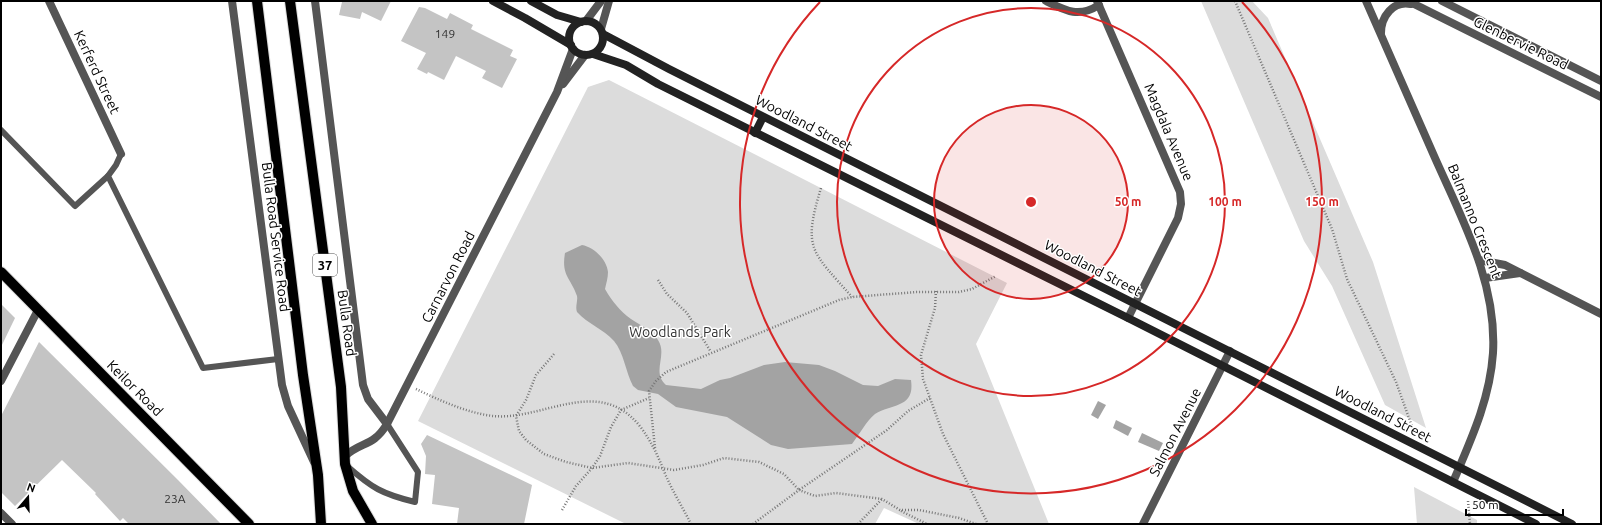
<svg xmlns="http://www.w3.org/2000/svg" width="1602" height="525" font-family="Ubuntu,sans-serif">
	<style>
		.green { fill: #dcdcdc }
		.water { fill: #a3a3a3 }
		.building { fill: #c4c4c4 }
		.lines { fill: none; stroke-linecap: round; stroke-linejoin: round }
		.primary-casing { stroke: #dbdbdb; stroke-width: 12 }
		.path { stroke: #777; stroke-width: 2.5; stroke-dasharray: 1 2; stroke-linecap: butt }
		.service { stroke: #555; stroke-width: 6 }
		.minor { stroke: #555; stroke-width: 8 }
		.tertiary { stroke: #555; stroke-width: 8 }
		.secondary { stroke: #222; stroke-width: 8 }
		.primary { stroke: #000; stroke-width: 10 }
		.tram { stroke: #000; stroke-width: 1 }
		.ring { fill: none; stroke: #d62828; stroke-width: 2 }
		.labels { text-anchor: middle; stroke-width: 3; stroke-linejoin: round; paint-order: stroke }
		.number-label { font-size: 12px; fill: #313131 }
		.shield { fill: #fff; stroke: #4c4c4c; stroke-width: 1 }
		.shield-label { font-size: 13px; font-weight: bold; fill: #000 }
		.street-label { font-size: 14px; fill: #000; stroke: #fff }
		.park-label { font-size: 14px; fill: #333; stroke: #fff }
		.centre { fill: #d62828; stroke: #fff; stroke-width: 2 }
		.ring-label { font-size: 12px; text-anchor: middle; font-weight: bold; fill: #d62828; stroke: #fff; stroke-width: 3; stroke-linejoin: round; paint-order: stroke }
	</style>
	<rect width="100%" height="100%" fill="#fff"/>
	<g class="green">
		<polygon points="1201,1 1252,1 1268,18 1373,262 1426,428 1385,405 1332,286 1304,241"/>
		<polygon points="609,80 1007,283 976,344 1049,524 919,524 884,508 875,524 626,524 418,421 588,87"/>
		<polygon points="1414,487 1477,520 1477,524 1417,524"/>
	</g>
	<g class="water">
		<path d="M582,245C594,247 607,260 608,272C608,278 606,284 605,289C612,301 620,311 631,319C640,325 652,330 658,340C668,355 651,372 666,385L701,389L720,380L730,378L764,365L785,362L819,365L835,371L863,385L878,386L895,379L911,380C915,408 893,403 875,414C867,420 859,435 852,444L788,449L771,445L727,417L676,407L658,394L638,390L633,386C626,373 624,353 614,341C603,329 588,324 577,312C575,307 578,301 577,296C571,278 561,276 565,253Z"/>
		<polygon points="1098,401 1106,405 1098,419 1091,415"/>
		<polygon points="1116,420 1132,428 1128,436 1113,428"/>
		<polygon points="1142,433 1163,443 1159,451 1138,442"/>
	</g>
	<g class="building">
		<polygon points="340,1 391,1 381,21 362,12 360,19 339,15 342,2"/>
		<polygon points="419,7 425,8 447,19 450,13 473,25 471,29 513,50 510,56 517,59 502,88 482,78 486,71 456,56 444,80 428,72 427,74 417,69 426,53 401,41"/>
		<polygon points="1,304 15,318 1,347"/>
		<polygon points="39,342 178,480 221,524 129,524 123,518 120,521 95,494 96,493 62,460 15,506 1,492 1,416"/>
		<polygon points="427,435 532,485 524,524 457,524 459,508 432,504 435,475 425,474 426,456 421,444"/>
	</g>
	<g class="lines">
		<defs>
			<g id="primary">
				<polyline points="257,1 303,375 318,475 321,524"/>
				<polyline points="290,1 341,387 345,464 353,491 372,524"/>
				<polyline points="1,272 249,524"/>
			</g>
		</defs>
		<use href="#primary" class="primary-casing"/>
		<g class="path">
			<polyline points="1235,1 1332,229 1347,279 1396,382 1414,432"/>
			<path d="M821,188C802,250 812,251 852,297"/>
			<polyline points="658,280 667,294 687,313 711,352"/>
			<polyline points="936,291 935,308 921,355 923,379 943,434 988,524"/>
			<polyline points="554,354 536,375 526,400 516,416 519,431 526,440 544,454 566,462 592,468 628,463 674,470 703,465 724,458 759,462 784,474 799,490 887,430 908,411 930,398"/>
			<path d="M416,389C439,400 467,413 493,416C543,421 597,375 639,425C652,442 658,456 666,476C673,492 683,508 691,524"/>
			<polyline points="655,448 649,391 656,381 666,372 839,300 852,297 917,292 959,292 972,289 996,276"/>
			<polyline points="1468,501 1470,524"/>
			<polyline points="562,510 576,486 592,468 600,456 611,427 621,410 649,398"/>
			<polyline points="901,511 927,524"/>
			<polyline points="753,524 799,490 815,496 836,493 882,499 900,510 919,510 959,518 976,524"/>
			<polyline points="858,524 882,499"/>
		</g>
		<g class="service">
			<polyline points="1,130 75,206 108,176"/>
			<polyline points="121,154 116,165 108,176 203,368 278,359"/>
			<path d="M347,466C372,488 382,494 415,502L418,472L387,424"/>
		</g>
		<g class="minor">
			<polyline points="49,1 121,154"/>
			<polyline points="232,1 282,385 288,406 314,462"/>
			<polyline points="315,1 363,385 368,399 387,424"/>
			<path d="M1046,1C1066,11 1079,18 1099,5"/>
			<polyline points="1097,1 1180,192 1181,204 1178,218 1128,318"/>
			<path d="M1366,1C1389,53 1412,106 1435,158C1463,221 1497,283 1493,353C1490,399 1471,440 1453,482"/>
			<polyline points="1408,1 1601,97"/>
			<polyline points="1442,1 1601,81"/>
			<path d="M1381,33C1381,17 1393,0 1411,4"/>
			<polyline points="1479,260 1505,265 1601,314"/>
			<polyline points="1485,278 1520,273"/>
			<polyline points="1,381 38,310"/>
			<polyline points="1,513 12,524"/>
			<polyline points="1143,524 1230,351"/>
		</g>
		<g class="tertiary">
			<polyline points="586,21 601,1"/>
			<polyline points="601,29 609,1"/>
			<polyline points="563,84 585,55"/>
			<path d="M345,456C362,441 373,447 387,424L557,92L573,49"/>
		</g>
		<g class="secondary">
			<polyline points="493,1 525,18 571,45"/>
			<polyline points="531,1 557,15 581,22"/>
			<circle cx="586" cy="38" r="17"/>
			<polyline points="603,34 669,69 1572,524"/>
			<polyline points="593,54 626,65 658,84 1128,318 1536,524"/>
			<polyline points="755,133 763,117"/>
		</g>
		<use href="#primary" class="primary"/>
		<g class="tram">
			<polyline points="1,268 254,524"/>
			<polyline points="1,277 217,494"/>
		</g>
	</g>
	<circle cx="1031" cy="202" r="97" fill="#d62828" fill-opacity=".12"/>
	<g class="ring">
		<circle cx="1031" cy="202" r="97"/>
		<circle cx="1031" cy="202" r="194"/>
		<path d="M1242 2A291 291 0 1 1 820 2"/>
	</g>
	<g class="labels">
		<g class="number-label">
			<text x="445" y="38">149</text>
			<text x="175" y="503">23A</text>
		</g>
		<rect class="shield" x="313" y="254" width="24" height="22" rx="3"/>
		<g class="shield-label">
			<text x="325" y="270">37</text>
		</g>
		<g class="street-label">
			<text transform="translate(1521 43) rotate(26)" y="5">Glenbervie Road</text>
			<text transform="translate(97 72) rotate(65)" y="5">Kerferd Street</text>
			<text transform="translate(804 123) rotate(27)" y="5">Woodland Street</text>
			<text transform="translate(1169 132) rotate(67)" y="5">Magdala Avenue</text>
			<text transform="translate(1475 221) rotate(68)" y="5">Balmanno Crescent</text>
			<text transform="translate(276 237) rotate(83)" y="5">Bulla Road Service Road</text>
			<text transform="translate(1093 268) rotate(27)" y="5">Woodland Street</text>
			<text transform="translate(448 277) rotate(-63)" y="5">Carnarvon Road</text>
			<text transform="translate(347 323) rotate(82)" y="5">Bulla Road</text>
			<text transform="translate(135 388) rotate(45)" y="5">Keilor Road</text>
			<text transform="translate(1383 414) rotate(27)" y="5">Woodland Street</text>
			<text transform="translate(1175 432) rotate(-63)" y="5">Salmon Avenue</text>
		</g>
		<g class="park-label">
			<text x="680" y="337">Woodlands Park</text>
		</g>
	</g>
	<circle cx="1031" cy="202" r="6" class="centre"/>
	<g class="ring-label">
		<text x="1128" y="206">50 m</text>
		<text x="1225" y="206">100 m</text>
		<text x="1322" y="206">150 m</text>
	</g>
	<rect width="1602" height="525" fill="none" stroke="#000000" stroke-width="4"/>
	<g transform="translate(28 497) rotate(19)" stroke="#ffffff" stroke-width="3" paint-order="stroke">
	<path d="M0-3L7 15L0 10L-7 15Z" fill="#000000"/>
	<text y="-6" font-size="11" font-weight="bold" text-anchor="middle" fill="#000000">N</text>
	</g>
	<path d="M1466 509v6h97v-6" fill="none" stroke="#000000" stroke-width="2"/>
	<text x="1472" y="509" font-size="12" fill="#000000" stroke="#ffffff" stroke-width="3" paint-order="stroke">50 m</text>
</svg>
